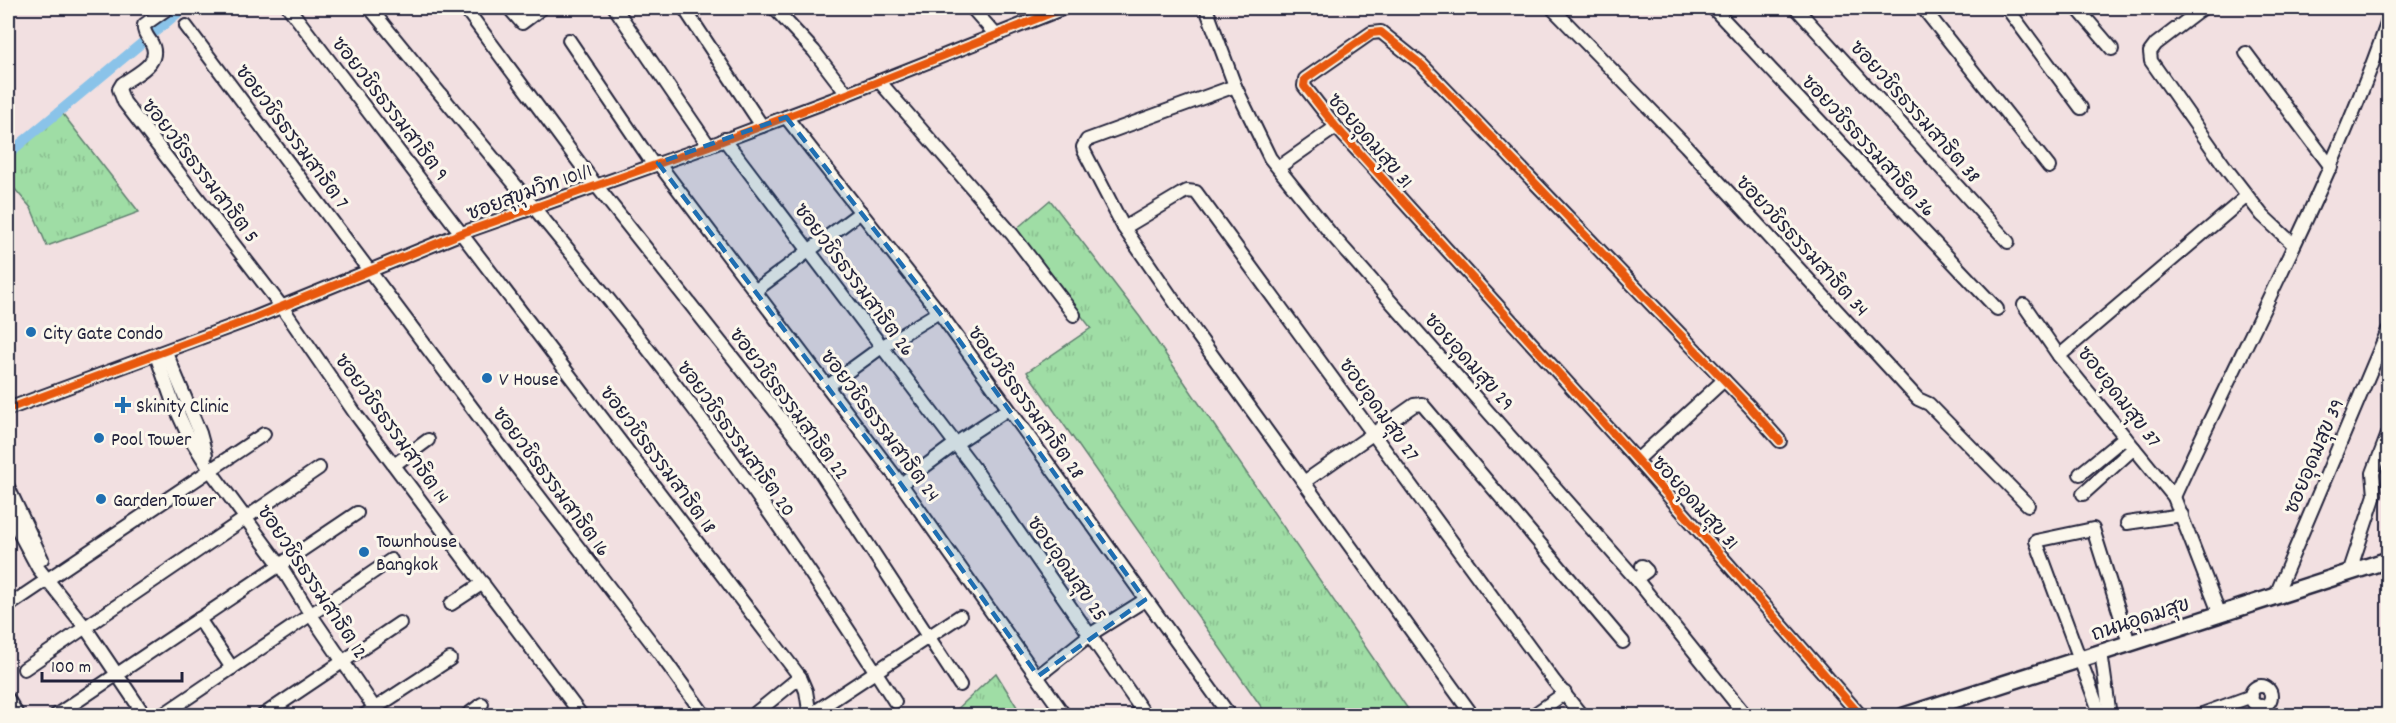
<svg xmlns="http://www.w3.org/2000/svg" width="2396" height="723" font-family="Dekko,'Playpen Sans Thai',sans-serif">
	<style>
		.grass { fill: url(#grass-tufts); stroke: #608070; stroke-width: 1.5 }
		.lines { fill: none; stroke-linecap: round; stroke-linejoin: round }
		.canal { stroke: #8ac3e9; stroke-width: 10 }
		.minor-casing { stroke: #22223b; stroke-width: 16 }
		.major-casing { stroke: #22223b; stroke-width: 20 }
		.minor { stroke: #fbf7ec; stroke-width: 12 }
		.major { stroke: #fbf7ec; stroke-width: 15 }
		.cycleway-casing { stroke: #fbf7ec; stroke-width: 11 }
		.cycleway { stroke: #e8590c; stroke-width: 8 }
		.marked { fill: #1f6fb2; fill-opacity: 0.2; stroke: #1f6fb2; stroke-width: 4.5; stroke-dasharray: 12 8; stroke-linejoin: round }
		.poi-dot { fill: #1f6fb2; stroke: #fbf7ec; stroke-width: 2 }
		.labels { text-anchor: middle; stroke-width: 6; stroke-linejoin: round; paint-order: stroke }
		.street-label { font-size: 20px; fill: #22223b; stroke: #fbf7ec }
		.poi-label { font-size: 20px; fill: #22223b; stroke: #fbf7ec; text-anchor: start }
	</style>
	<defs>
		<pattern id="grass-tufts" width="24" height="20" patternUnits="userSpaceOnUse" patternTransform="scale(1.5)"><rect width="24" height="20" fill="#9fdda5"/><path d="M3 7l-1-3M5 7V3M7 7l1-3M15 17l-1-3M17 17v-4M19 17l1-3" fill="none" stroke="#89bd8f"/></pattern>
	</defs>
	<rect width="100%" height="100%" fill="#f2e0e1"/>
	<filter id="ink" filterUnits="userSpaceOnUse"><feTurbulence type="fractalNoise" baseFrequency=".0167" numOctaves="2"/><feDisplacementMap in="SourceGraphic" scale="12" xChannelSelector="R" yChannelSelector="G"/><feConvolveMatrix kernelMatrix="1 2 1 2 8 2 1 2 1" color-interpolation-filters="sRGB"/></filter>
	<g filter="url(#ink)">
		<g class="grass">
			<polygon points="59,109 139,212 47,246 31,208 8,181 8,150"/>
			<polygon points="1050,200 1140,317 1412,715 1267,715 1027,372 1091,328 1015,230"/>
			<polygon points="996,673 1022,715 952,715 952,714"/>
		</g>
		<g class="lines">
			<polyline class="canal" points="8,154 184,8"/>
			<defs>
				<g id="minor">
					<path d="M168,8L144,25C143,32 147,36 151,42C163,63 137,73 122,84L119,89L124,102L282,307L357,416L582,716"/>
					<polyline points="289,8 800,677 806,691 810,716"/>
					<path d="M370,8C474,137 583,263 684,396C759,494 828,597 895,702"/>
					<polyline points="465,8 595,184 806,450 960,685"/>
					<polyline points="509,8 522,23 542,8"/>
					<polyline points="615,8 709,146"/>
					<polyline points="684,8 762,126"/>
					<polyline points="774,8 814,51 847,94"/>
					<polyline points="972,8 996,35"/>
					<polyline points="1206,8 1235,86 1270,158 1331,234 1636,579 1746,716"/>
					<polyline points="1552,8 1686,146 1918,399 1929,404 2028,505"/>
					<polyline points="1713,8 1997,309"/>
					<polyline points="1796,8 2008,242"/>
					<polyline points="1923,8 2049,167"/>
					<polyline points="2007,8 2081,108"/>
					<polyline points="2077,8 2112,49"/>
					<polyline points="2203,8 2156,44 2150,52 2151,61 2228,171 2262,215 2293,244"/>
					<polyline points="186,26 515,465 661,655 705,716"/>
					<polyline points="569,40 653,164"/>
					<polyline points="2246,53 2331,167"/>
					<polyline points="879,81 1012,234 1074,315"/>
					<polyline points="1235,86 1087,140 1083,147 1084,151 1124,228 1196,333 1473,716"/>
					<polyline points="786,117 939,312 1230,716"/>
					<polyline points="724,139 974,468 1146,716"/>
					<polyline points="658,163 901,484 1065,716"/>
					<polyline points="1279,167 1336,127"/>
					<polyline points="1124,228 1181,194 1187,191 1196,192 1554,681 1582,716"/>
					<polyline points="756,290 861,212"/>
					<polyline points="2024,305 2059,356"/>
					<polyline points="166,352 200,433 206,455"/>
					<polyline points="156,355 172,400 187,433 210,470 280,565 311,615 380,716"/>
					<polyline points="828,386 883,346 939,312"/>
					<polyline points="8,409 254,318 462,233 709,146 847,94 1064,8"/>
					<polyline points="1780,441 1749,406 1422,65 1381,32 1371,33 1305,79 1304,86 1336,127 1637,460 1861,716"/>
					<polyline points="1637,460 1724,380"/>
					<polyline points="394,465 428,440"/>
					<polyline points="2080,474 2125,437"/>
					<polyline points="1304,482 1414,405 1422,404 1623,642"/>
					<polyline points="901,484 955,444 1008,409"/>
					<polyline points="8,487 42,559"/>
					<polyline points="2083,494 2134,448"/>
					<path d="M2174,497C2246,339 2331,185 2388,21"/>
					<polyline points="8,512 38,568 85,627 145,716"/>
					<polyline points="2127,523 2182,515"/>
					<polyline points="2349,573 2375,495 2373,473 2388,434"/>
					<polyline points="1636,579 1647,571 1642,566"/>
					<polyline points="2275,597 2388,330"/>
					<polyline points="451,604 483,583"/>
					<polyline points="8,606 264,434"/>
					<polyline points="2220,615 2174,497 2059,356 2247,196"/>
					<polyline points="199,619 232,668"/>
					<polyline points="2101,652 2110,716"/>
					<polyline points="24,669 319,468"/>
					<polyline points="1038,676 1091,634 1145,600"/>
					<circle cx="2261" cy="696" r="10"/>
					<polyline points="8,699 18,716"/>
					<polyline points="810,715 960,616"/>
					<polyline points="55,716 357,513"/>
					<polyline points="161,716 391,560"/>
					<polyline points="262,716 400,623"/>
					<polyline points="363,716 450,659"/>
					<polyline points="466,716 482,704"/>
					<polyline points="752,716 800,677"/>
					<polyline points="1532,716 1565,693"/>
					<polyline points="2101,716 2036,541 2093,529 2129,643"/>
					<polyline points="2197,716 2252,696"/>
				</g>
				<polyline id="major" points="1904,716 2388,560"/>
			</defs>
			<use href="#minor" class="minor-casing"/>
			<use href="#major" class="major-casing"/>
			<use href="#minor" class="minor"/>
			<use href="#major" class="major"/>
			<defs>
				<g id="cycleway">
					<polyline points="8,409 254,318 462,233 709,146 847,94 1064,8"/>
					<polyline points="1780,441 1749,406 1422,65 1381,32 1371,33 1305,79 1304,86 1336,127 1637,460 1861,716"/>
				</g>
			</defs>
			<use href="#cycleway" class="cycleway-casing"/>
			<use href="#cycleway" class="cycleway"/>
		</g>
	</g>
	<path class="marked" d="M786,117L939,312L1145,600L1038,676L901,484L658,163Z"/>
	<g class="poi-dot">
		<circle cx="31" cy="332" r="6"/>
		<circle cx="487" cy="378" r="6"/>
		<path d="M120 396h6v6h6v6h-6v6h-6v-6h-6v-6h6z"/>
		<circle cx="99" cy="438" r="6"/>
		<circle cx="101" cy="499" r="6"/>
		<circle cx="364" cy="552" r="6"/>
	</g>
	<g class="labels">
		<g class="street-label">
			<text transform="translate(391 108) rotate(52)" y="7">ซอยวชิรธรรมสาธิต 9</text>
			<text transform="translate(1916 111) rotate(48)" y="7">ซอยวชิรธรรมสาธิต 38</text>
			<text transform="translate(293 136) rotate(53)" y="7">ซอยวชิรธรรมสาธิต 7</text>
			<text transform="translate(1371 140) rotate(49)" y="7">ซอยอุดมสุข 31</text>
			<text transform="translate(1869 145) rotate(47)" y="7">ซอยวชิรธรรมสาธิต 36</text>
			<text transform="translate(201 170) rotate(52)" y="7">ซอยวชิรธรรมสาธิต 5</text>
			<text transform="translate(529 191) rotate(-20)" y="7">ซอยสุขุมวิท 101/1</text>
			<text transform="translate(1803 245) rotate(47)" y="7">ซอยวชิรธรรมสาธิต 34</text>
			<text transform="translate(855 279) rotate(53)" y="7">ซอยวชิรธรรมสาธิต 26</text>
			<text transform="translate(1470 361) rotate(48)" y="7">ซอยอุดมสุข 29</text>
			<text transform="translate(2120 396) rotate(52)" y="7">ซอยอุดมสุข 37</text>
			<text transform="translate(1027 402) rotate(54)" y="7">ซอยวชิรธรรมสาธิต 28</text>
			<text transform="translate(790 403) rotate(53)" y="7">ซอยวชิรธรรมสาธิต 22</text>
			<text transform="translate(1380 409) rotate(54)" y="7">ซอยอุดมสุข 27</text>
			<text transform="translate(881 425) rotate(53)" y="7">ซอยวชิรธรรมสาธิต 24</text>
			<text transform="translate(393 428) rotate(54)" y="7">ซอยวชิรธรรมสาธิต 14</text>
			<text transform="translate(737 438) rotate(54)" y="7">ซอยวชิรธรรมสาธิต 20</text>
			<text transform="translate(2313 456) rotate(-67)" y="7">ซอยอุดมสุข 39</text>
			<text transform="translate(659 459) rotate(53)" y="7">ซอยวชิรธรรมสาธิต 18</text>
			<text transform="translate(552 481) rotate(53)" y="7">ซอยวชิรธรรมสาธิต 16</text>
			<text transform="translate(1696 502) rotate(48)" y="7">ซอยอุดมสุข 31</text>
			<text transform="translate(1068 568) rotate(55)" y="7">ซอยอุดมสุข 25</text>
			<text transform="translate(313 581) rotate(56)" y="7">ซอยวชิรธรรมสาธิต 12</text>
			<text transform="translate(2140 618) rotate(-18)" y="7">ถนนอุดมสุข</text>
		</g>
		<g class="poi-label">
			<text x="43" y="339">City Gate Condo</text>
			<text x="499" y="385">V House</text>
			<text x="136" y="412">Skinity Clinic</text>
			<text x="111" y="445">Pool Tower</text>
			<text x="113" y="506">Garden Tower</text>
			<text x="376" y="547">Townhouse<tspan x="376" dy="23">Bangkok</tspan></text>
		</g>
	</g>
	<rect width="2396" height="723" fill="none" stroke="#fbf7ec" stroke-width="30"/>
	<rect x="15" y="15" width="2366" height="693" fill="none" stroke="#22223b" stroke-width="2" filter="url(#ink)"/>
	<path d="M42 672v9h140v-9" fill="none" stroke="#22223b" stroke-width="3"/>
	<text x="51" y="672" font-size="18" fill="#22223b" stroke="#fbf7ec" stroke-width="4.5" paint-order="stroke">100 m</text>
</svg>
